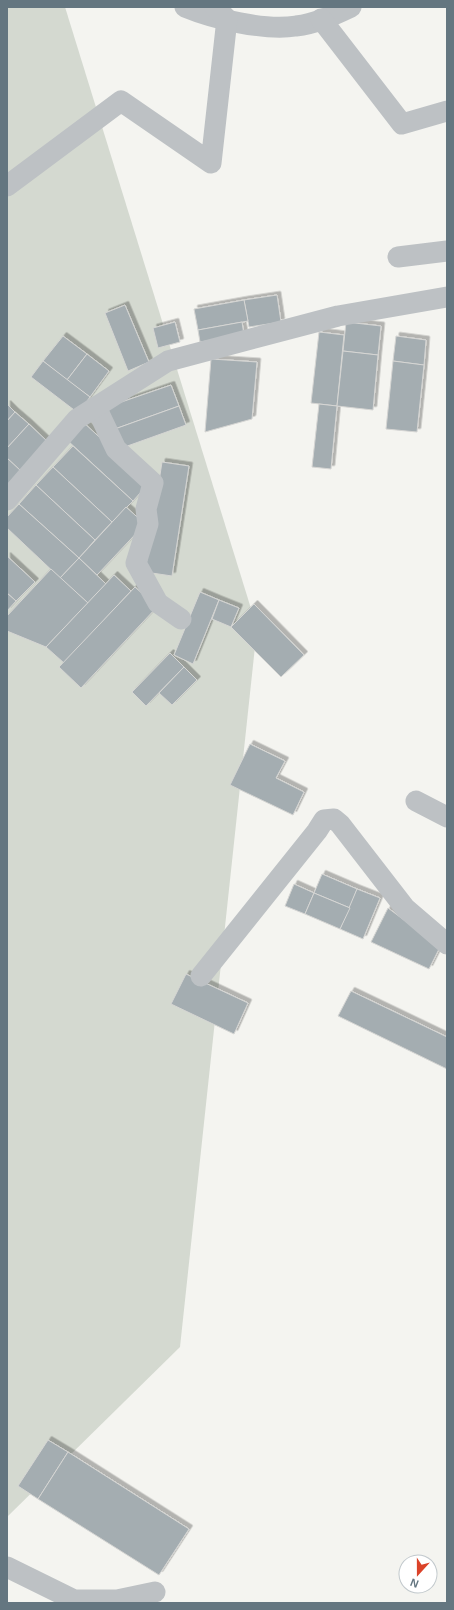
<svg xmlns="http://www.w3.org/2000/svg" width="454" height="1610" font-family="Helvetica,sans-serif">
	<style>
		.green { fill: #d4d9d0 }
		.building { fill: #a4adb1; stroke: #d5d5d3; filter: url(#shadow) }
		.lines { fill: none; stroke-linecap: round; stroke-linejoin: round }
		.minor { stroke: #bdc1c4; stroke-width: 21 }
	</style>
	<defs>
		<filter id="shadow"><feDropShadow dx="3.5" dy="-3.5" stdDeviation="0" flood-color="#0004"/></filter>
	</defs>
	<rect width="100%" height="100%" fill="#f4f4f0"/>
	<polygon class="green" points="7,7 65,7 257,628 180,1347 7,1517"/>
	<g class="building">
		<polygon points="277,295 281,322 249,327 244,300"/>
		<polygon points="244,300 248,321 198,330 194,309"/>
		<polygon points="125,305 149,362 128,371 105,313"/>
		<polygon points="175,322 180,342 158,348 153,328"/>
		<polygon points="242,322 244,335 200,342 198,330"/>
		<polygon points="346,322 381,326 378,355 343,351"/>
		<polygon points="319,332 344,335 337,406 311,403"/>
		<polygon points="63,336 87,354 67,380 43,361"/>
		<polygon points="396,336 426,340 424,365 393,361"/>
		<polygon points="343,351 378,355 373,410 337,406"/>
		<polygon points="87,354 109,371 90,397 67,380"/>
		<polygon points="211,359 257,362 252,419 205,432"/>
		<polygon points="43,361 90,397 78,413 31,377"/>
		<polygon points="393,361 424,365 417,432 386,429"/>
		<polygon points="171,385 179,406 112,430 104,408"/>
		<polygon points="7,404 15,412 7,421"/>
		<polygon points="319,404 337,406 331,469 312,467"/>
		<polygon points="179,406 186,425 119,449 112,430"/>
		<polygon points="15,412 29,424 7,448 7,421"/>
		<polygon points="83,422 149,483 133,501 67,440"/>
		<polygon points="29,424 49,443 22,472 7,458 7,448"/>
		<polygon points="73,446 133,501 112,522 53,467"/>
		<polygon points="7,458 22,472 7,488"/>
		<polygon points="162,462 189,466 172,576 145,572"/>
		<polygon points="53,467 112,522 95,540 36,485"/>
		<polygon points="36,485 95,540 79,558 19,504"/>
		<polygon points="19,504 79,558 60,578 7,528 7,517"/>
		<polygon points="126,507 145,524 97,575 79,558"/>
		<polygon points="7,556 35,582 16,601 7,593"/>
		<polygon points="79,558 106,584 88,603 60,578"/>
		<polygon points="51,569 88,603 46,647 7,631 7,616"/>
		<polygon points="114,575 131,591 64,663 46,647"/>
		<polygon points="135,587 157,607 81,688 59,667"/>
		<polygon points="200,592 219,600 193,664 174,655"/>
		<polygon points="7,593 16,601 7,611"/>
		<polygon points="219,600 239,608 231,627 212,619"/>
		<polygon points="254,604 304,655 281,677 231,627"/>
		<polygon points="170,653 184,667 146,706 132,692"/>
		<polygon points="184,667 197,680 172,705 159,693"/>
		<polygon points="250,744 285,761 276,778 304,792 293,815 230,785"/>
		<polygon points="322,874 357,889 350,908 314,893"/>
		<polygon points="294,884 314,893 305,914 285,906"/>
		<polygon points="357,889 380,898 363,939 340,929"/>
		<polygon points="314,893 350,908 340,929 305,914"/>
		<polygon points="388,908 440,947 429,969 371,942"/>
		<polygon points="186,974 248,1003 234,1034 171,1004"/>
		<polygon points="351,991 447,1037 447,1069 338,1016"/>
		<polygon points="48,1440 68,1452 38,1499 18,1486"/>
		<polygon points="68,1452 189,1529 159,1575 38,1499"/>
	</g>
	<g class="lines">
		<g class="minor">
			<path d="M185,7C214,19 265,31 296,26C315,24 334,15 351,7"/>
			<polyline points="321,19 402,124 447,111"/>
			<polyline points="7,186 121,101 211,163 227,19 215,7"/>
			<polyline points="398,257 447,251"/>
			<polyline points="96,407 116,449 153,483 146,509 148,524 136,563 158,603 181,619"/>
			<polyline points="7,500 77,419 168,361 338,316 447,297"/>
			<polyline points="416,801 447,817"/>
			<polyline points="201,976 317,831 324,820 334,819 340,824 405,908 447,944"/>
			<polyline points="7,1567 74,1600 117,1600 155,1592"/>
		</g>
	</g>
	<rect width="454" height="1610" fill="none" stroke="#647680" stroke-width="16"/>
	<g transform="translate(418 1574) rotate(201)"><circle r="19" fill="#ffffff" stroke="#c1c8cc"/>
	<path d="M0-3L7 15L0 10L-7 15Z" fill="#db4329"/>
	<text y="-6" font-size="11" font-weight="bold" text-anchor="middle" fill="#647680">N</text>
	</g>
</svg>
